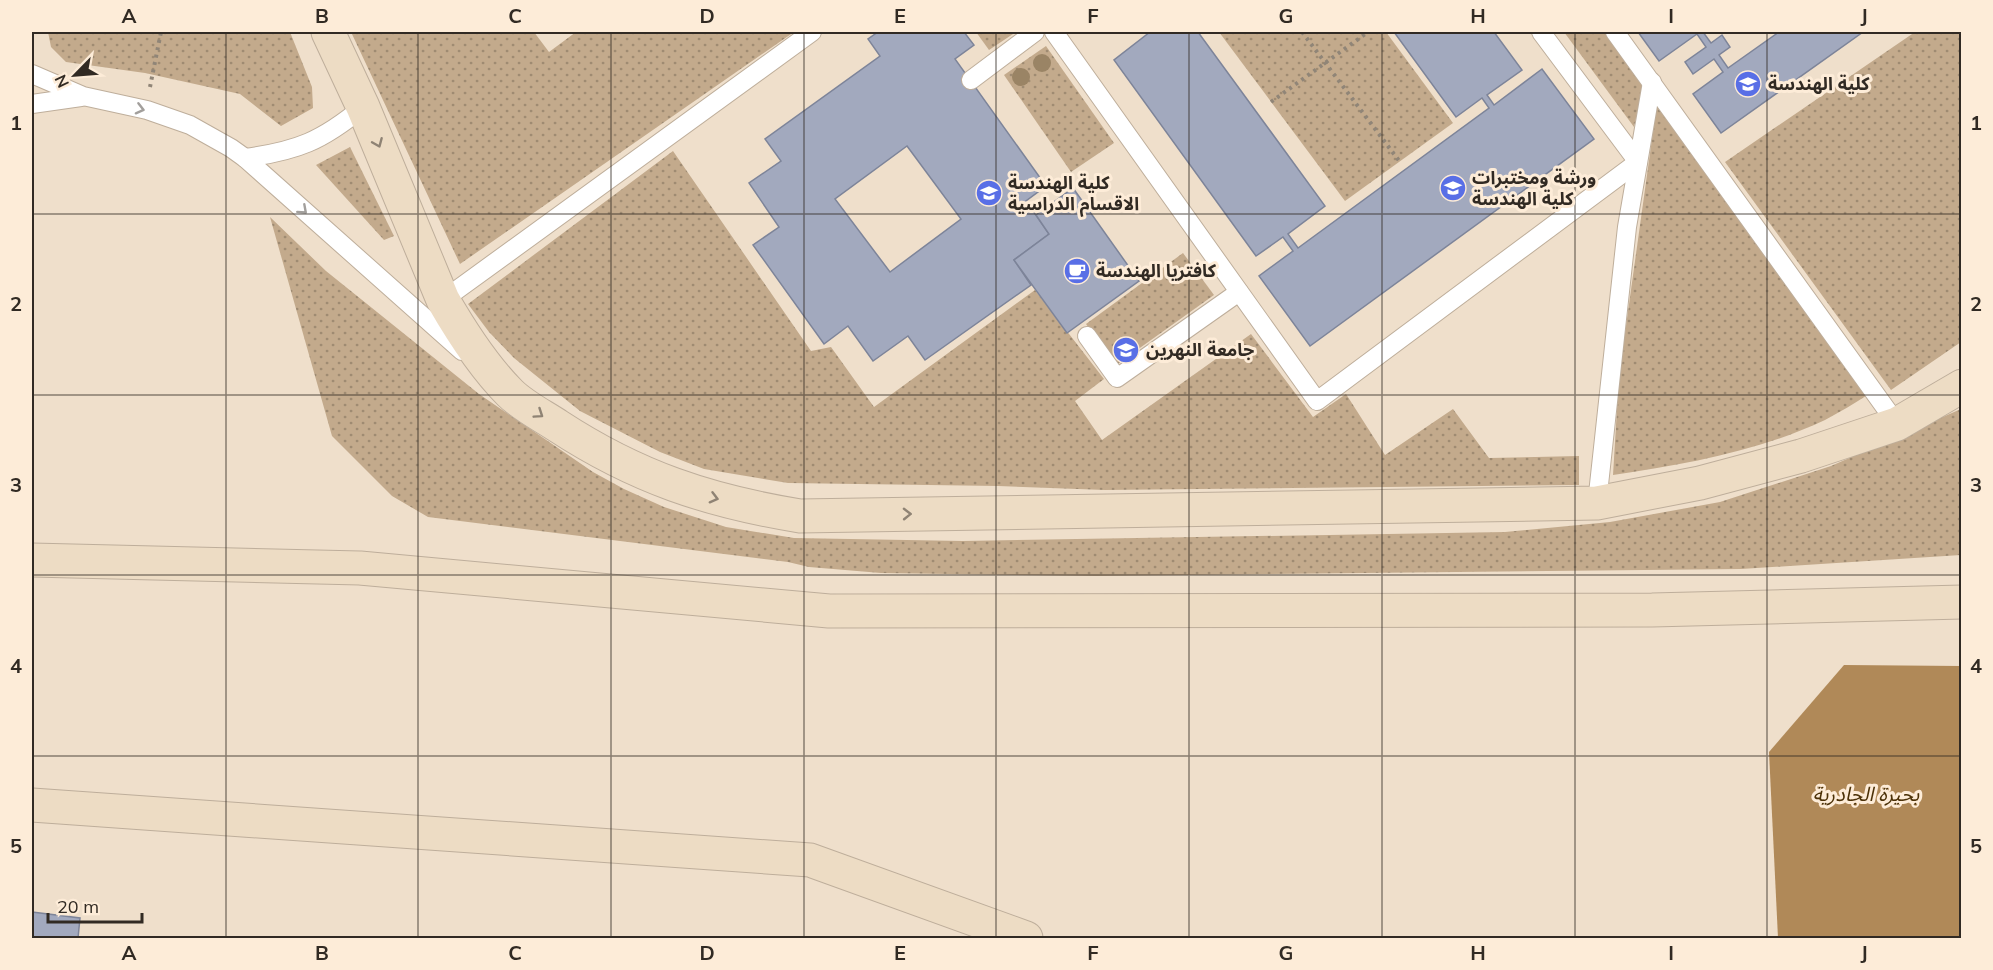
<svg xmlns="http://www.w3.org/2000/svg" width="1993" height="970" font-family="Mulish,'Noto Sans Arabic',sans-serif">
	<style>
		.grass { fill: url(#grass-dots) }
		.water { fill: #b08958 }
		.building { fill: #a2a9be; stroke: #7d8499; stroke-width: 1.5; fill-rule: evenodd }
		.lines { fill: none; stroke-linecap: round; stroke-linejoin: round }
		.lane-casing { stroke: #beae9b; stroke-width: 20 }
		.secondary-casing { stroke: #beae9b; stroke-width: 35 }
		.path { stroke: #908577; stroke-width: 4; stroke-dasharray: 3 4.5; stroke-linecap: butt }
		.lane { stroke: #fff; stroke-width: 18 }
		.secondary { stroke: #eddcc4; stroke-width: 33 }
		.tree { fill: #9a8465 }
		.oneway { stroke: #a29f9c }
		.oneway2 { stroke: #8f8374 }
		.grid { fill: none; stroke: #312a23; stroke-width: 1.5; stroke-opacity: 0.55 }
		.labels { text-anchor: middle; stroke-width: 6; stroke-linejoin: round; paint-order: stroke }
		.poi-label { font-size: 18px; font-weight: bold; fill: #312a23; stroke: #fdecd8; text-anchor: start }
		.water-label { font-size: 20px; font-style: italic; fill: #4c3107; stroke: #fdecd8 }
		.neatline { fill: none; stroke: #312a23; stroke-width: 2 }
		.grid-label { font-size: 20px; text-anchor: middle; font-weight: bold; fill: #312a23 }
	</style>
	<defs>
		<pattern id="grass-dots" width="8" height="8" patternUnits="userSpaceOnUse" patternTransform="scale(1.5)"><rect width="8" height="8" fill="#c3aa8c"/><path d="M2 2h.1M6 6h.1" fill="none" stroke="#9f8b72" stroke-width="1.8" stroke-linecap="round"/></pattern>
	</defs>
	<rect width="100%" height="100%" fill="#efdfcb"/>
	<g class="grass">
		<polygon points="48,32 290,32 312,87 313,108 281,126 240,94 145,73 66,62 51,47"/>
		<polygon points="351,32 534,32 549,52 576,32 794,32 460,264"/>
		<polygon points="976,32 1016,32 989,50"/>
		<polygon points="1219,32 1386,32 1453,123 1345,201"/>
		<polygon points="1564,32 1606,32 1644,83 1634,127"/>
		<polygon points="1915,32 1961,32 1961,342 1891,390 1725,162"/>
		<polygon points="1046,46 1114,143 1071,172 1004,75"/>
		<path d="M1657,103L1869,394C1855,403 1840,412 1825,420C1759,451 1686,464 1613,475L1619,376Z"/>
		<polygon points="350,147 394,236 384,240 316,165"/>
		<polygon points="673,151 811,351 831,347 874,407 1035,290 1104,379 1075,401 1102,440 1251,334 1313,417 1346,394 1385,455 1453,409 1489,458 1579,456 1579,485 1105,490 998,486 788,483 704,469 660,452 580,411 514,358 489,332 468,304"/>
		<polygon points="270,217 326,271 479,394 593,472 624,489 664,507 726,527 794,538 963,541 1505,532 1610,522 1720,502 1831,466 1961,409 1961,555 1741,569 1096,576 881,573 809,567 788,562 428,517 392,496 332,436"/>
		<polygon points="1183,253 1214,295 1116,365 1086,324"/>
	</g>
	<polygon class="water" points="1844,665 1961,666 1961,938 1778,938 1769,752"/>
	<g class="building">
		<path d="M878,32H964L974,45L955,59L1046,186L1026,201L1049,234L1014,260L1031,285L925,360L908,336L873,361L848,326L824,344L753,245L779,227L749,183L781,161L765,139L880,56L868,39ZM907,146L961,219L890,272L835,199Z"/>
		<polygon points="1150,32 1198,32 1325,206 1288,234 1298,248 1489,108 1482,98 1456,117 1394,32 1494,32 1522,70 1487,95 1494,105 1542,69 1594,139 1310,346 1259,276 1293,251 1283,237 1256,256 1114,60"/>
		<polygon points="1638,32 1703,32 1711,43 1722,35 1730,47 1719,55 1728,68 1779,32 1863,32 1721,133 1693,94 1723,72 1714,59 1693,74 1685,62 1706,47 1697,34 1659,61"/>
		<polygon points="1073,188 1139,281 1067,333 1014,260 1049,234 1036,215"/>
		<polygon points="32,912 80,918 78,938 32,938"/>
	</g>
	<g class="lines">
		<defs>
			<g id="lane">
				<polyline points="1054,32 1317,401 1638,162"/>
				<polyline points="1541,32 1638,162"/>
				<polyline points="1615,32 1897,424"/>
				<polyline points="32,74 83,96 147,110 190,125 231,148 245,158 462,351"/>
				<polyline points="971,80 1035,32"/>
				<polyline points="32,104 81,97"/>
				<path d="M245,158C297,151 322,141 363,107"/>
				<polyline points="443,300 812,32"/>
				<polyline points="1087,336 1117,378 1239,292"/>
				<polyline points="1597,503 1627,227 1652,82"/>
			</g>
			<g id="secondary">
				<path d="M328,32L363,107L443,300C462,333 483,366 510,393C523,406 543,416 558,426C636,477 708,501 800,516L1597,503L1700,483L1801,456L1897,424L1962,386"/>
				<polyline points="32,560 360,568 829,611 1652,610 1962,602"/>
				<polyline points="32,805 810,860 1026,938"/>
			</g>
		</defs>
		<use href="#lane" class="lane-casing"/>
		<use href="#secondary" class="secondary-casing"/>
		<g class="path">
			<polyline points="1302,32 1400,162"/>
			<polyline points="150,87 161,32"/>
			<polyline points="1271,102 1368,32"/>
		</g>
		<use href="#lane" class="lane"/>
		<use href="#secondary" class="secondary"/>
	</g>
	<g class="tree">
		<circle cx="1042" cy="63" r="9"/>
		<circle cx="1021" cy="77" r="9"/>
	</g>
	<defs><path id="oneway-chevron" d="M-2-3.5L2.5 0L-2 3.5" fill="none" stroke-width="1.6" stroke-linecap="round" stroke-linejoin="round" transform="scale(1.5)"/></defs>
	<g class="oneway">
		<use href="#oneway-chevron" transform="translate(140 109) rotate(14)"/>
		<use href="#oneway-chevron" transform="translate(303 210) rotate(42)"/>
	</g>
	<g class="oneway2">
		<use href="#oneway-chevron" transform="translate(378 143) rotate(67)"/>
		<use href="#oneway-chevron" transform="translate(539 414) rotate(34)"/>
		<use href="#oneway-chevron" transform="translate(714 498) rotate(15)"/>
		<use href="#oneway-chevron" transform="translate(907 514) rotate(-1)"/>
	</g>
	<path class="grid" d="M226,32V938M418,32V938M611,32V938M804,32V938M996,32V938M1189,32V938M1382,32V938M1575,32V938M1767,32V938M32,214H1962M32,395H1962M32,575H1962M32,756H1962"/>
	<defs>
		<symbol id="university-disc" viewBox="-11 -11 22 22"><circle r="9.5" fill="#596fe6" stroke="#fdecd8"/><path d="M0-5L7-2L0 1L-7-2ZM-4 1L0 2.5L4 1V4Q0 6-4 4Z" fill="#fff"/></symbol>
		<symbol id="cafe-disc" viewBox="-11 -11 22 22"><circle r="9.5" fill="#596fe6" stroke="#fdecd8"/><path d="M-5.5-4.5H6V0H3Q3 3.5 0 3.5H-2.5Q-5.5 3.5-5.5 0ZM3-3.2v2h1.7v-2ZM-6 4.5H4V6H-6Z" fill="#fff"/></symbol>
	</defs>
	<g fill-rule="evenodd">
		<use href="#university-disc" x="1733" y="69" width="30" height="30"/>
		<use href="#university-disc" x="1438" y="173" width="30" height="30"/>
		<use href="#university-disc" x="974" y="178" width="30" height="30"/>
		<use href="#cafe-disc" x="1062" y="256" width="30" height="30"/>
		<use href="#university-disc" x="1111" y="335" width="30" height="30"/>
	</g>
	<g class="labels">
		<g class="poi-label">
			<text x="1768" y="90">كلية الهندسة</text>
			<text x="1472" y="184">ورشة ومختبرات<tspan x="1472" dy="21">كلية الهندسة</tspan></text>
			<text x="1008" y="189">كلية الهندسة<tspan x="1008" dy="21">الاقسام الدراسية</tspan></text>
			<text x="1096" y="277">كافتريا الهندسة</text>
			<text x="1146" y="356">جامعة النهرين</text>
		</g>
		<g class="water-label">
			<text x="1866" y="801">بحيرة الجادرية</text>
		</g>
	</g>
	<rect width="1993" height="970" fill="none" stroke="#fdecd8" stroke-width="66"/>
	<g transform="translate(75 75) rotate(245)" stroke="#fdecd8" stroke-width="4.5" paint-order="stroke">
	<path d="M0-4.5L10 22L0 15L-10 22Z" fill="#312a23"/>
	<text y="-9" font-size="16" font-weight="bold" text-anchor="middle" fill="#312a23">N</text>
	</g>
	<path d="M48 913v9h94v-9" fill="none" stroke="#312a23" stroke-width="3"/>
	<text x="57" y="913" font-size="18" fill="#312a23" stroke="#fdecd8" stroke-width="4.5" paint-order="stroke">20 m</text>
	<rect x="33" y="33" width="1927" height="904" class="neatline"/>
	<g class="grid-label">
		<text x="129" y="23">A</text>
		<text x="322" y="23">B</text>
		<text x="515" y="23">C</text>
		<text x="707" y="23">D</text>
		<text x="900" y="23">E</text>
		<text x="1093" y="23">F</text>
		<text x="1286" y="23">G</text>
		<text x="1478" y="23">H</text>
		<text x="1671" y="23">I</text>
		<text x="1864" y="23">J</text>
		<text x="16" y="130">1</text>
		<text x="1976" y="130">1</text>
		<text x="16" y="311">2</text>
		<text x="1976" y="311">2</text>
		<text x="16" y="492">3</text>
		<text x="1976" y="492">3</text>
		<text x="16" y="673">4</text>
		<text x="1976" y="673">4</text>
		<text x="16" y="853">5</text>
		<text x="1976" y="853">5</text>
		<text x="129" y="960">A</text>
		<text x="322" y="960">B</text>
		<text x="515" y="960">C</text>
		<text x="707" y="960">D</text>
		<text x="900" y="960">E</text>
		<text x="1093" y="960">F</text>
		<text x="1286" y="960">G</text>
		<text x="1478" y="960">H</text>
		<text x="1671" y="960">I</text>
		<text x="1864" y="960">J</text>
	</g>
</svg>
